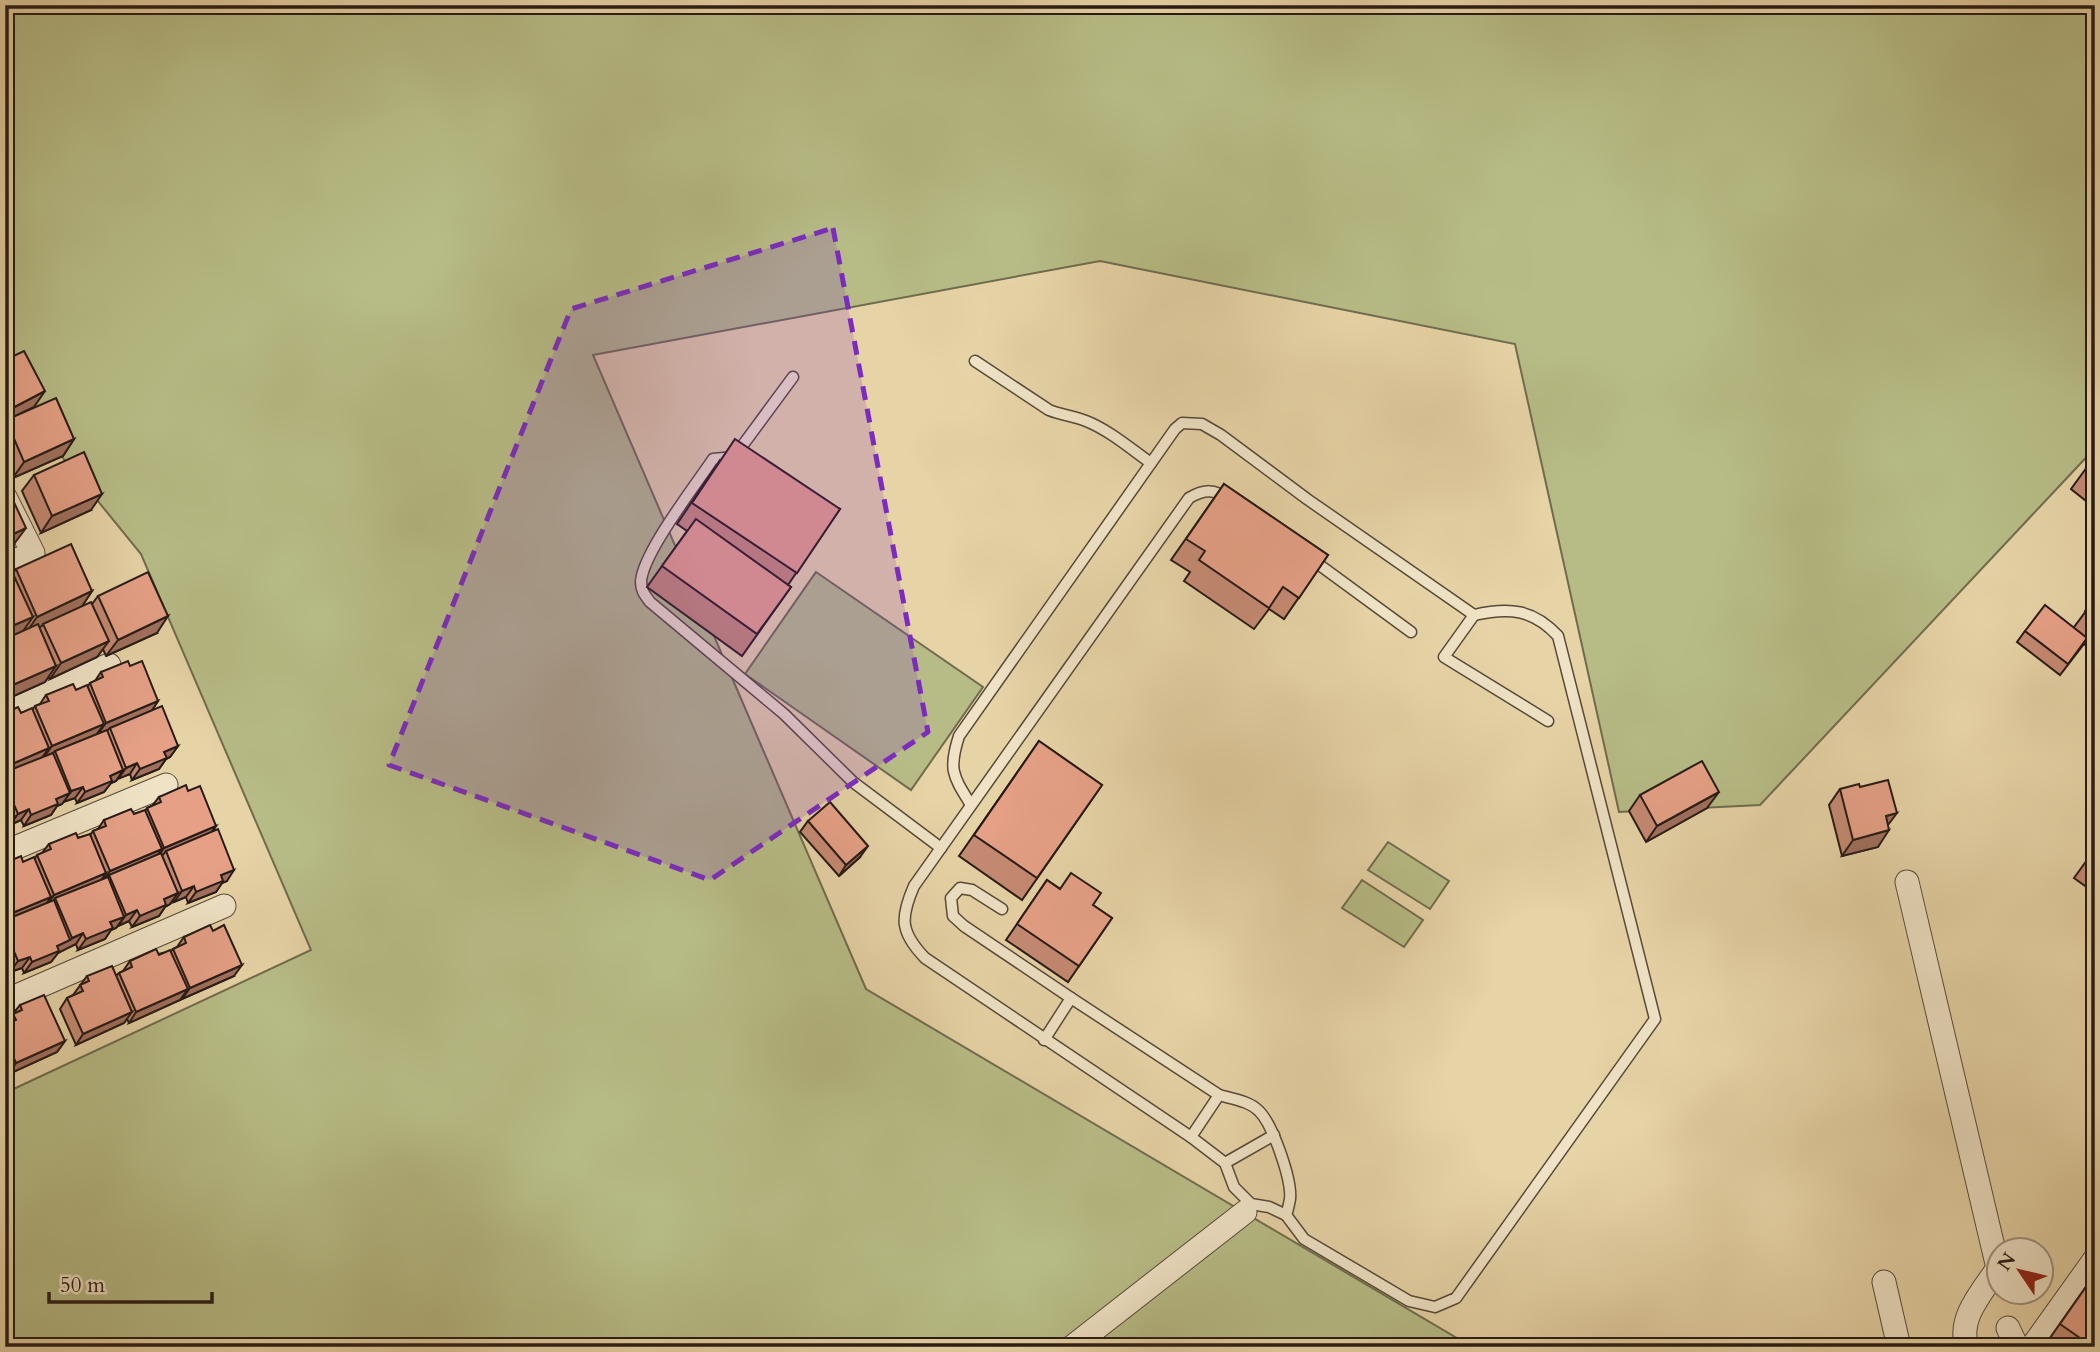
<svg xmlns="http://www.w3.org/2000/svg" width="2100" height="1352" font-family="Cardo,serif">
	<style>
		.green { fill: #b7bc86; stroke: #6f6c4e; stroke-width: 2 }
		.lines { fill: none; stroke-linecap: round; stroke-linejoin: round }
		.service-casing { stroke: #574939; stroke-width: 13 }
		.minor-casing { stroke: #574939; stroke-width: 25 }
		.service { stroke: #efe2c5; stroke-width: 10 }
		.minor { stroke: #efe2c5; stroke-width: 23 }
		.wall { fill: #c58a73; stroke: #271b15; stroke-width: 2 }
		.shaded-wall { fill: #a0705e; stroke: #271b15; stroke-width: 2 }
		.building { fill: #e5a086; stroke: #271b15; stroke-width: 2 }
		.marked { fill: #7b2cbf; fill-opacity: 0.2; stroke: #7b2cbf; stroke-width: 5; stroke-dasharray: 14 9; stroke-linejoin: round }
	</style>
	<rect width="100%" height="100%" fill="#e6d3a6"/>
	<filter id="stains"><feTurbulence type="fractalNoise" baseFrequency=".00286" numOctaves="4"/><feColorMatrix values="0 0 0 0 .2 0 0 0 0 .09 0 0 0 0 .02 0 0 0 .5 -.17"/></filter>
	<radialGradient id="worn" r=".72"><stop offset=".6" stop-color="#630" stop-opacity="0"/><stop offset="1" stop-color="#630" stop-opacity=".3"/></radialGradient>
	<g class="green">
		<polygon points="5,5 2095,5 2095,448 1760,805 1619,812 1515,344 1100,261 593,355 866,989 1472,1347 5,1347 5,1093 311,950 141,554 5,387"/>
		<polygon points="816,572 983,687 911,790 745,674"/>
		<polygon points="1388,842 1449,881 1430,909 1368,870"/>
		<polygon points="1362,880 1423,920 1404,947 1342,908"/>
	</g>
	<g class="lines">
		<defs>
			<g id="service">
				<path d="M975,361L1049,410C1061,415 1074,416 1086,421C1109,430 1131,449 1151,463"/>
				<path d="M793,377L734,457L713,459C695,486 642,554 641,582C641,591 645,595 650,602L784,714L853,782L941,848"/>
				<polyline points="1310,558 1411,632"/>
				<polyline points="1474,615 1444,657 1548,721"/>
				<path d="M971,805C953,776 948,770 959,736L1175,429L1182,423L1202,424L1221,435L1307,499L1474,615C1509,607 1533,609 1558,636L1655,1019L1456,1298L1435,1307L1409,1301L1304,1239L1286,1215"/>
				<polyline points="1002,909 972,890 960,888 951,898 953,916 964,926 1071,998"/>
				<polyline points="1044,1040 1071,998 1219,1095"/>
				<path d="M1219,1095C1233,1099 1249,1101 1259,1111C1273,1125 1292,1180 1290,1199C1289,1204 1288,1210 1286,1215L1269,1207L1251,1204L1234,1187L1225,1163L1191,1137Z"/>
				<path d="M1191,1137L925,958C900,932 900,918 914,886L1189,498C1205,489 1214,489 1229,499"/>
				<polyline points="1225,1163 1274,1135"/>
			</g>
			<g id="minor">
				<polyline points="5,497 33,553 5,565"/>
				<polyline points="5,711 109,665"/>
				<polyline points="5,852 166,785"/>
				<path d="M1907,882L1998,1268C1983,1291 1957,1318 1967,1347"/>
				<polyline points="5,1001 224,906"/>
				<polyline points="1884,1282 1899,1347"/>
				<polyline points="2008,1328 2017,1347"/>
				<polyline points="1072,1347 1245,1212"/>
				<polyline points="2032,1347 2095,1259"/>
			</g>
		</defs>
		<use href="#service" class="service-casing"/>
		<use href="#minor" class="minor-casing"/>
		<use href="#service" class="service"/>
		<use href="#minor" class="minor"/>
	</g>
	<g class="wall">
		<polygon points="5,360 34,407 26,411 74,439 63,456 13,478 5,461"/>
		<polygon points="2095,456 2095,501 2091,505 2071,489"/>
		<polygon points="720,460 840,509 788,585 791,587 742,656 647,587 687,531 677,524"/>
		<polygon points="34,475 91,510 41,533 22,491"/>
		<polygon points="1224,484 1328,555 1284,619 1269,609 1254,629 1184,581 1190,572 1171,560"/>
		<polygon points="16,569 92,591 82,606 92,604 98,596 157,633 106,656 103,649 97,657 50,679 48,676 45,682 5,700 5,580 10,578"/>
		<polygon points="2095,599 2095,653 2084,644 2060,675 2017,642 2025,631 2074,627"/>
		<polygon points="130,666 158,701 152,710 178,746 170,757 166,759 159,769 132,780 130,774 118,778 116,781 111,783 104,792 77,803 75,798 63,802 62,804 57,806 51,815 24,826 21,820 10,825 9,824 5,829 5,713 21,713 33,709 35,706 40,704 46,695 76,690 88,686 90,683 95,681 101,672"/>
		<polygon points="1039,741 1102,785 1022,900 959,856"/>
		<polygon points="1860,787 1888,826 1878,847 1842,856 1829,805 1840,789"/>
		<polygon points="188,791 216,826 212,832 227,881 222,883 216,892 188,903 186,897 174,902 173,900 170,904 165,907 159,916 132,927 129,921 118,926 116,928 111,930 105,939 78,950 76,944 64,949 58,953 51,962 24,973 22,968 10,972 9,968 5,971 5,863 23,862 35,858 37,855 42,853 49,844 90,835 93,831 98,829 104,820 134,814 145,811 147,808 152,806 159,797"/>
		<polygon points="1640,795 1707,808 1646,842 1629,811"/>
		<polygon points="808,821 860,857 839,876 800,832"/>
		<polygon points="2095,849 2095,893 2074,878"/>
		<polygon points="1047,880 1059,888 1093,905 1112,918 1068,982 1006,940"/>
		<polygon points="184,937 234,976 182,999 182,998 180,1000 129,1023 127,1019 124,1023 76,1045 60,1009 67,998 73,995 87,976 116,976 119,973 123,971 130,961 171,951 173,949 177,947"/>
		<polygon points="20,1005 65,1041 57,1052 9,1074 8,1071 5,1074 5,1024"/>
		<polygon points="2095,1274 2095,1347 2047,1347 2045,1345"/>
	</g>
	<g class="shaded-wall">
		<polygon points="45,391 34,407 5,421 5,412"/>
		<polygon points="74,439 63,456 13,478 24,462"/>
		<polygon points="102,494 91,510 41,533 52,516"/>
		<polygon points="26,528 14,544 5,549 5,538"/>
		<polygon points="92,591 81,608 43,624 42,626 26,633 37,617"/>
		<polygon points="168,616 157,633 106,656 118,640"/>
		<polygon points="33,617 21,634 5,641 5,629"/>
		<polygon points="109,641 97,657 50,679 61,663"/>
		<polygon points="56,666 45,682 5,700 6,688"/>
		<polygon points="158,701 151,712 110,728 108,730 98,734 106,723"/>
		<polygon points="104,724 96,735 55,751 53,753 44,757 52,746"/>
		<polygon points="178,746 170,757 166,759 159,769 132,780 140,769 164,752"/>
		<polygon points="49,748 41,759 5,774 5,767"/>
		<polygon points="137,763 130,774 118,779 126,768"/>
		<polygon points="123,770 116,781 111,783 104,792 77,803 85,792 110,776"/>
		<polygon points="83,787 75,798 63,802 71,791"/>
		<polygon points="1719,792 1707,808 1646,842 1657,826"/>
		<polygon points="70,793 62,804 57,806 51,815 24,826 31,815 56,799"/>
		<polygon points="29,809 21,820 10,825 18,814"/>
		<polygon points="1897,813 1885,829 1886,816"/>
		<polygon points="14,817 6,828 5,829 5,821"/>
		<polygon points="216,826 208,837 166,851 162,856 156,859 164,848"/>
		<polygon points="1889,830 1878,847 1842,856 1853,840"/>
		<polygon points="868,846 860,857 839,876 846,865"/>
		<polygon points="162,849 154,860 109,875 105,881 102,882 110,871"/>
		<polygon points="234,870 227,881 222,883 216,892 188,903 196,892 221,875"/>
		<polygon points="106,873 99,884 55,898 51,904 46,906 54,895"/>
		<polygon points="194,886 186,897 174,902 182,891"/>
		<polygon points="178,893 170,904 165,907 159,916 132,927 140,916 164,899"/>
		<polygon points="51,897 43,908 5,924 5,916"/>
		<polygon points="137,910 129,921 118,926 126,915"/>
		<polygon points="124,917 116,928 111,930 105,939 78,950 86,939 110,922"/>
		<polygon points="83,933 76,944 58,953 51,962 24,973 32,962 57,946"/>
		<polygon points="30,957 22,968 10,972 18,961"/>
		<polygon points="14,959 7,970 5,971 5,964"/>
		<polygon points="242,965 234,976 182,999 190,988"/>
		<polygon points="188,989 180,1000 129,1023 136,1012"/>
		<polygon points="132,1012 124,1023 76,1045 83,1034"/>
		<polygon points="65,1041 57,1052 9,1074 16,1063"/>
		<polygon points="12,1065 5,1074 5,1068"/>
	</g>
	<g class="building">
		<polygon points="24,351 45,391 5,412 5,360"/>
		<polygon points="56,398 74,439 24,462 6,420"/>
		<polygon points="735,439 840,509 797,573 692,503"/>
		<polygon points="84,452 102,494 52,516 34,475"/>
		<polygon points="2095,456 2095,474 2086,467"/>
		<polygon points="5,483 26,528 5,538"/>
		<polygon points="1224,484 1328,555 1299,598 1283,587 1269,608 1199,560 1205,551 1186,539"/>
		<polygon points="696,519 791,587 757,634 662,566"/>
		<polygon points="71,544 92,591 37,617 16,569"/>
		<polygon points="148,572 168,616 118,640 98,596"/>
		<polygon points="14,576 33,617 5,629 5,580"/>
		<polygon points="2095,599 2095,619 2085,611"/>
		<polygon points="91,602 109,641 61,663 43,624"/>
		<polygon points="2045,605 2087,638 2068,664 2025,631"/>
		<polygon points="38,624 56,666 6,688 5,639"/>
		<polygon points="128,661 130,666 142,661 158,701 106,723 90,683 103,677 101,672"/>
		<polygon points="73,684 76,690 87,685 104,724 52,746 35,706 49,701 46,695"/>
		<polygon points="162,706 178,746 164,752 167,758 140,769 137,763 126,768 110,728"/>
		<polygon points="18,707 21,713 32,708 49,748 5,767 5,713"/>
		<polygon points="107,730 123,770 110,776 112,781 85,792 83,787 71,791 55,751"/>
		<polygon points="1039,741 1102,785 1037,878 974,835"/>
		<polygon points="53,753 70,793 56,799 58,804 31,815 29,809 18,814 5,784 5,772"/>
		<polygon points="1702,761 1719,792 1657,826 1640,795"/>
		<polygon points="1888,780 1897,813 1886,816 1889,830 1853,840 1840,789 1859,784 1860,787"/>
		<polygon points="186,785 188,791 200,786 216,826 164,848 147,808 161,802 159,797"/>
		<polygon points="5,796 14,817 5,821"/>
		<polygon points="830,802 868,846 846,865 808,821"/>
		<polygon points="131,809 134,814 145,810 162,849 110,871 93,831 106,826 104,820"/>
		<polygon points="218,829 234,870 221,875 223,881 196,892 194,886 182,891 166,851"/>
		<polygon points="76,833 78,838 90,834 106,873 54,895 37,855 51,849 49,844"/>
		<polygon points="2095,849 2095,868 2086,861"/>
		<polygon points="161,853 178,893 164,899 166,905 140,916 137,910 126,915 109,875"/>
		<polygon points="21,856 23,862 34,857 51,897 5,916 5,863"/>
		<polygon points="1071,873 1101,893 1093,905 1112,918 1079,966 1017,924 1047,880 1060,889"/>
		<polygon points="108,877 124,917 110,922 113,928 86,939 83,933 72,938 55,898"/>
		<polygon points="54,900 70,940 57,946 59,951 32,962 30,957 18,961 5,930 5,920"/>
		<polygon points="210,925 213,931 224,925 242,965 190,988 173,949 186,943 184,937"/>
		<polygon points="5,938 14,959 5,964"/>
		<polygon points="156,949 159,955 170,950 188,989 136,1012 119,973 132,967 130,961"/>
		<polygon points="112,966 132,1012 83,1034 67,998 83,991 80,985 89,981 87,976"/>
		<polygon points="44,995 65,1041 16,1063 5,1037 5,1024 16,1020 13,1014 22,1010 20,1005"/>
		<polygon points="5,1049 12,1065 5,1068"/>
		<polygon points="2095,1274 2095,1347 2093,1347 2060,1324"/>
	</g>
	<path class="marked" d="M833,228L928,732L710,880L389,765L571,309Z"/>
	<rect width="2100" height="1352" fill="none" stroke="#e6d3a6" stroke-width="28"/>
	<rect x="7" y="7" width="2086" height="1338" fill="none" stroke="#271b15" stroke-width="3.5"/>
	<rect x="14" y="14" width="2072" height="1324" fill="none" stroke="#271b15" stroke-width="2"/>
	<g transform="translate(2020 1271) rotate(305)"><circle r="33" fill="#efe2c5" stroke="#9f927f" stroke-width="2"/>
	<path d="M0-5L12 26L0 18L-12 26Z" fill="#8f2418"/>
	<text y="-10" font-size="19" font-weight="bold" text-anchor="middle" fill="#271b15">N</text>
	</g>
	<path d="M49 1292v10h163v-10" fill="none" stroke="#271b15" stroke-width="3.5"/>
	<text x="60" y="1292" font-size="21" fill="#271b15" stroke="#efe2c5" stroke-width="5" paint-order="stroke">50 m</text>
	<rect width="100%" height="100%" filter="url(#stains)"/>
	<rect width="100%" height="100%" fill="url(#worn)"/>
</svg>
